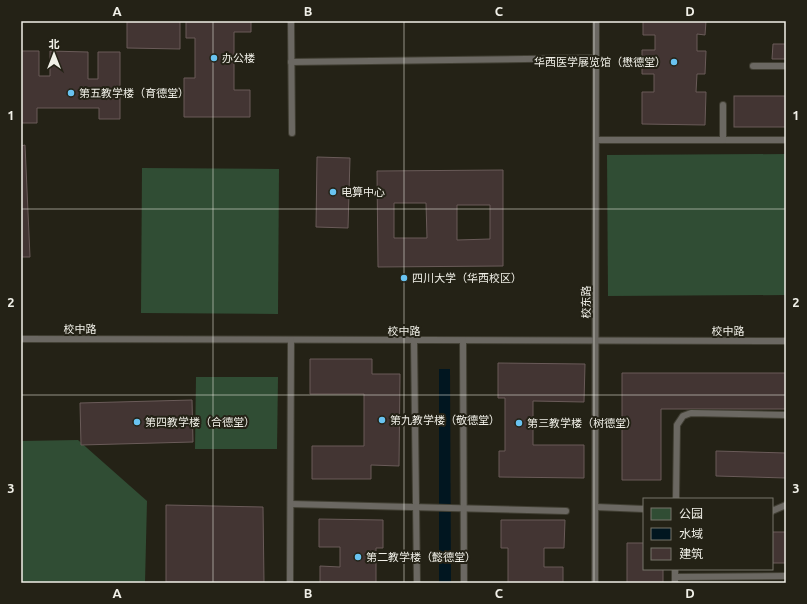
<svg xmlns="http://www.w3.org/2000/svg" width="807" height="604" font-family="Ubuntu,'Noto Sans SC',sans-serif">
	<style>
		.green { fill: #304d34 }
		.water { fill: #011620 }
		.building { fill: #433533; stroke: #6a5b59; fill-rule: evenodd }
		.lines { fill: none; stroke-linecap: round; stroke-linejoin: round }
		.service-casing { stroke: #413f33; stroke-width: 8 }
		.service { stroke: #6b6862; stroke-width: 6 }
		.grid { fill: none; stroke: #f1f0e8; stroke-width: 1; stroke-opacity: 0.55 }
		.poi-dot { fill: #69c3f1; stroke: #242216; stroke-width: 1.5 }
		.labels { text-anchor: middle; stroke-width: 4; stroke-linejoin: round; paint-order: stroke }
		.poi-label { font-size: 11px; fill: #f1f0e8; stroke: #242216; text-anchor: start }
		.street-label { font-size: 11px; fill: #f1f0e8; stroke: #242216 }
		.neatline { fill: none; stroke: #f1f0e8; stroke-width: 1.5 }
		.grid-label { font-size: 13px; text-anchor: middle; font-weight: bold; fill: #f1f0e8 }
	</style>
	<rect width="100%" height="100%" fill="#242216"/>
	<g class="green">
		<polygon points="786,154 786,295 608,296 607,155"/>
		<polygon points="142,168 279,169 278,314 141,313"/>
		<polygon points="196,377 278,377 277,449 195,449"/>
		<polygon points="78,440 147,501 145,583 21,583 21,441"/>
	</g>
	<polygon class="water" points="439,369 450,369 451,583 439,583"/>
	<g class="building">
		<polygon points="127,21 180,21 180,49 127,48"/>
		<polygon points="186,21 251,21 251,32 234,32 234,90 250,90 250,117 184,117 184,78 195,78 195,38 186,38"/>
		<polygon points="643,21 706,21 705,35 697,34 697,51 706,51 705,74 697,74 696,92 706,92 705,125 642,124 642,92 654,92 654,74 642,74 642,50 655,50 655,35 643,35"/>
		<polygon points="773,44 786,44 786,59 772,59"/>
		<polygon points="21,51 39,51 39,76 50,76 50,51 88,52 88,79 98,79 98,52 120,52 120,119 99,119 99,108 37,108 37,123 21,123"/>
		<rect x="734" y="96" width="52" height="31"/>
		<polygon points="25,145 30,257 21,257 21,146"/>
		<polygon points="317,157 350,158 348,228 316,227"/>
		<path d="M503,170V266L378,267L377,171ZM394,203H426L427,238H394ZM457,205H490V239L457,240Z"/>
		<polygon points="310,359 372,359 372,374 400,374 399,466 371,465 371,479 312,479 312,446 364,446 364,394 310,394"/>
		<polygon points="498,363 585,364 584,402 533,401 533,445 584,445 584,478 499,477 499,451 505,451 505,398 498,398"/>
		<polygon points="622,373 786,373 786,409 661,409 661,480 622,480"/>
		<polygon points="192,400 193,442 81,445 80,403"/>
		<polygon points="716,451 786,453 786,478 716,476"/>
		<polygon points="166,505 263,507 264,583 166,582"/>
		<polygon points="319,519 383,520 383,548 376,548 376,583 320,583 320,566 340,567 340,547 319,547"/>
		<polygon points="501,520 565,520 564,548 544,548 544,567 563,567 563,583 508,583 508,548 501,548"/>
		<rect x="772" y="532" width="14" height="31"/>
		<polygon points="627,543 644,543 644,569 663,569 663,583 627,583"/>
	</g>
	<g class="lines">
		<defs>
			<g id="service">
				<polyline points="291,21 292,133"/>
				<polyline points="291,62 596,58"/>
				<polyline points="753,66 786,66"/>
				<polyline points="723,105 723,140 786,140"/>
				<polyline points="596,140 723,140"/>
				<polyline points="21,339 786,341"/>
				<polyline points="414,341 417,583"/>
				<polyline points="463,341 464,583"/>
				<polyline points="676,499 677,425 683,416 691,413 786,415"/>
				<polyline points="291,504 566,511"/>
				<polyline points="596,507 644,509"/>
				<polyline points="772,511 786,505"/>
				<polyline points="675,577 786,576"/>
				<polyline points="290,583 291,340"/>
				<polyline points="595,583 596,21"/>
				<polyline points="675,583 675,569"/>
			</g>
		</defs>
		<use href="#service" class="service-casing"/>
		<use href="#service" class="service"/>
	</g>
	<path class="grid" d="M213,21V583M404,21V583M594,21V583M21,209H786M21,395H786"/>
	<g class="poi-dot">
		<circle cx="214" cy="58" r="4"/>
		<circle cx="674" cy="62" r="4"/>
		<circle cx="71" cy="93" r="4"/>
		<circle cx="333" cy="192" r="4"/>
		<circle cx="404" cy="278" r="4"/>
		<circle cx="382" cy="420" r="4"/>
		<circle cx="137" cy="422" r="4"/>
		<circle cx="519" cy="423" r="4"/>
		<circle cx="358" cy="557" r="4"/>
	</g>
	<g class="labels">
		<g class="poi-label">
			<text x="222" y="62">办公楼</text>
			<text x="666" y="66" text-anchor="end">华西医学展览馆（懋德堂）</text>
			<text x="79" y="97">第五教学楼（育德堂）</text>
			<text x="341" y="196">电算中心</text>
			<text x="412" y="282">四川大学（华西校区）</text>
			<text x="390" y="424">第九教学楼（敬德堂）</text>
			<text x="145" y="426">第四教学楼（合德堂）</text>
			<text x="527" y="427">第三教学楼（树德堂）</text>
			<text x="366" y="561">第二教学楼（懿德堂）</text>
		</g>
		<g class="street-label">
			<text transform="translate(586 302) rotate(-90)" y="4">校东路</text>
			<text x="80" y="333">校中路</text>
			<text x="404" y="335">校中路</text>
			<text x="728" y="335">校中路</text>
		</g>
	</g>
	<rect width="807" height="604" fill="none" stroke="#242216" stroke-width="44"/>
	<rect x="643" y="498" width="130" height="72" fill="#242216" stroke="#76746a"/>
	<rect x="651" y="508" width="20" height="12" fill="#304d34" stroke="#76746a"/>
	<text x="679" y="518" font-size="12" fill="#f1f0e8">公园</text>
	<rect x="651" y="528" width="20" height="12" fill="#011620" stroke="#76746a"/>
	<text x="679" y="538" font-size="12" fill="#f1f0e8">水域</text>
	<rect x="651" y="548" width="20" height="12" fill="#433533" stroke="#76746a"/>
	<text x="679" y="558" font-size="12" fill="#f1f0e8">建筑</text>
	<g transform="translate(54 54)" stroke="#242216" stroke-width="3" paint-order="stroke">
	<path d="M0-3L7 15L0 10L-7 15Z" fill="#f1f0e8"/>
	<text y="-6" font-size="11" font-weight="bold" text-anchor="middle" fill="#f1f0e8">北</text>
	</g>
	<rect x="22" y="22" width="763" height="560" class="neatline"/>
	<g class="grid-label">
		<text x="117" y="16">A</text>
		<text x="308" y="16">B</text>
		<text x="499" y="16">C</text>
		<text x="690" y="16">D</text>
		<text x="11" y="120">1</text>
		<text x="796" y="120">1</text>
		<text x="11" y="307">2</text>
		<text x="796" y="307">2</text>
		<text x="11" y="493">3</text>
		<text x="796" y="493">3</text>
		<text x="117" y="598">A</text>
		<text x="308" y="598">B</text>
		<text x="499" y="598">C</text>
		<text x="690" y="598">D</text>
	</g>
</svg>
